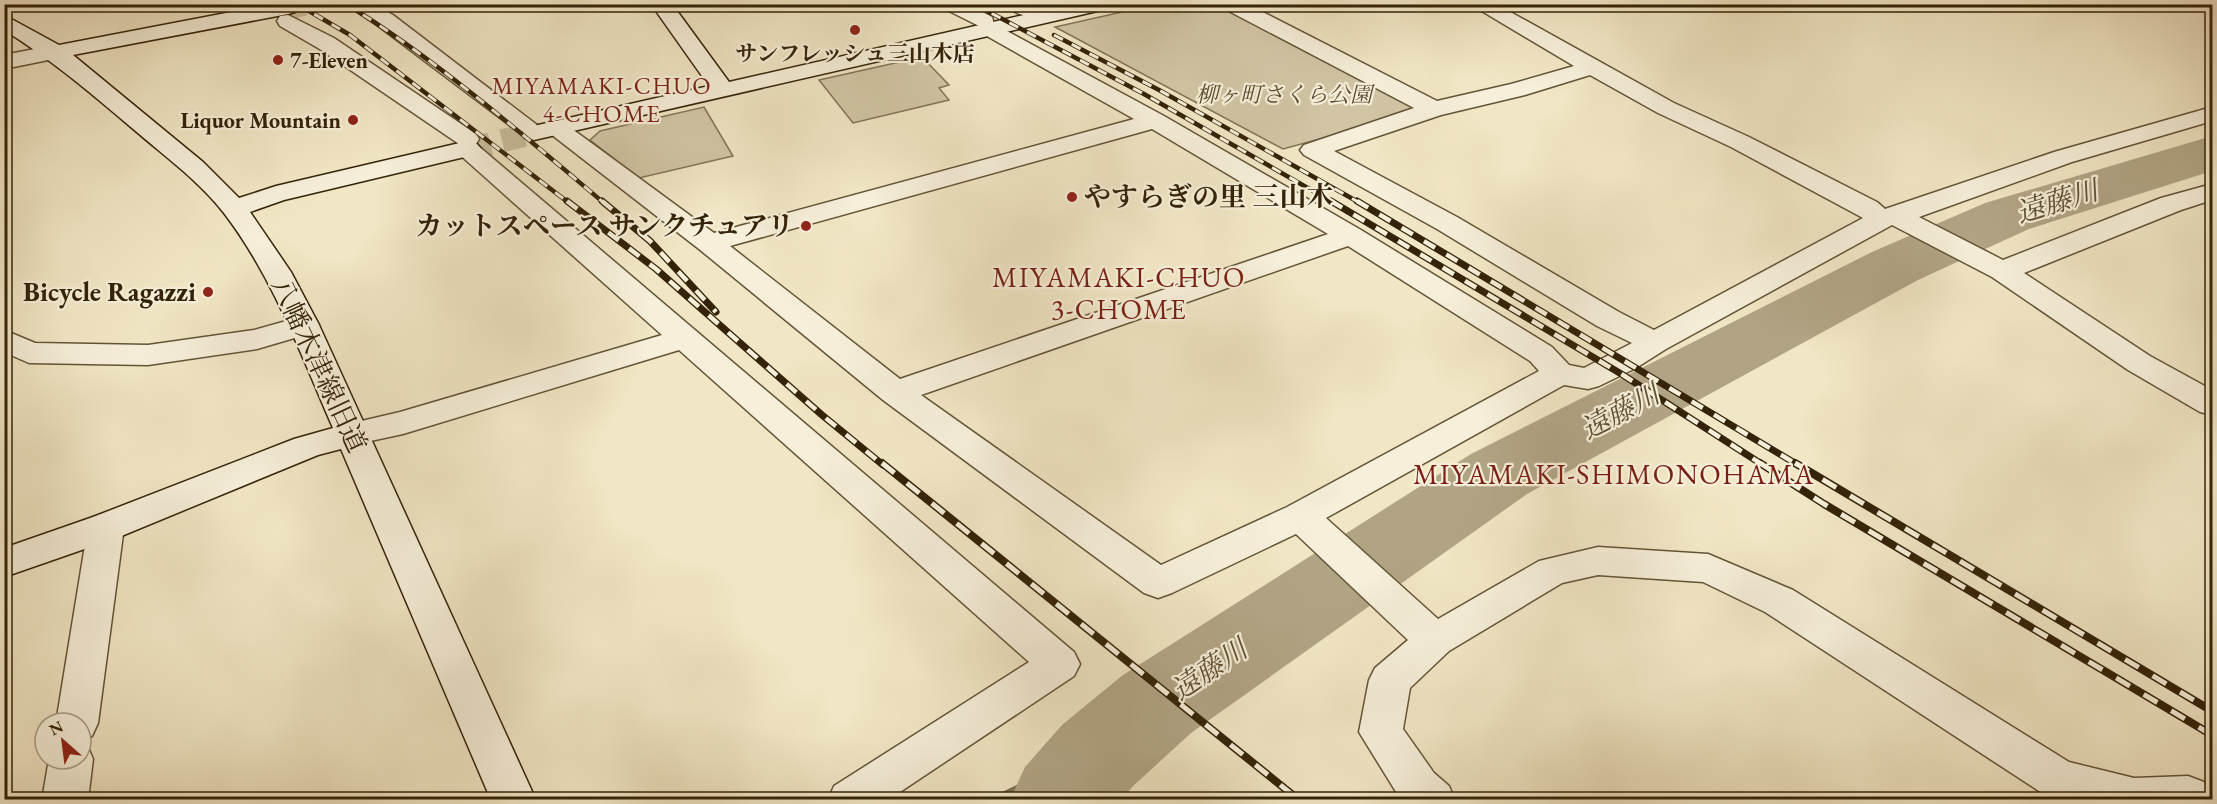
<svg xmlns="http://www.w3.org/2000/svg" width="2217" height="804" font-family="'EB Garamond','Noto Serif JP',serif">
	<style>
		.green { fill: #d1c5a5; stroke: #827456; stroke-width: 1.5 }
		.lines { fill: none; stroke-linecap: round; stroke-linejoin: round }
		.stream { fill: #7f7053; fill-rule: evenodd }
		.river { fill: #b1a485; fill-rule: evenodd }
		.secondary-tunnel { stroke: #cbbf9f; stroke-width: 23; stroke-dasharray: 23 12; stroke-linecap: butt }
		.street-casing { stroke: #635437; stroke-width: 3 }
		.secondary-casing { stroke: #342308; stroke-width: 3 }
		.street { fill: #f6efd9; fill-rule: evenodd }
		.secondary { fill: #f6efd9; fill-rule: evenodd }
		.rail-far2-casing { stroke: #342308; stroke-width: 4.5 }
		.rail-far1-casing { stroke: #342308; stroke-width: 7 }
		.rail-casing { stroke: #342308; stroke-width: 8 }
		.rail-far2 { stroke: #f6efd9; stroke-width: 3; stroke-dasharray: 10; stroke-linecap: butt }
		.rail-far1 { stroke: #f6efd9; stroke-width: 4.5; stroke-dasharray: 13; stroke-linecap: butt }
		.rail { stroke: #f6efd9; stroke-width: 5; stroke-dasharray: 16; stroke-linecap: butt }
		.poi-dot { fill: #8f2418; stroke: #f6efd9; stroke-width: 2 }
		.labels { text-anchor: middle; stroke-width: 4.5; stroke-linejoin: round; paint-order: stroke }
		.far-poi-label { font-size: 22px; font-weight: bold; fill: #342308; stroke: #f6efd9 }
		.far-park-label { font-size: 22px; font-style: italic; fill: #5b4c2f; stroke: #f6efd9 }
		.far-neighbourhood-label { font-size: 24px; letter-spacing: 1.5px; fill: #7a1f14; stroke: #f6efd9 }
		.poi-label { font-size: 27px; font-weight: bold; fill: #342308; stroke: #f6efd9; text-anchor: end }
		.street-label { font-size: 27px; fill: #342308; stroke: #f6efd9 }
		.water-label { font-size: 28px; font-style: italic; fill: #605034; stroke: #f6efd9 }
		.neighbourhood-label { font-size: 28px; letter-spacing: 1.5px; fill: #7a1f14; stroke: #f6efd9 }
	</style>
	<rect width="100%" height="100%" fill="#f1e6c5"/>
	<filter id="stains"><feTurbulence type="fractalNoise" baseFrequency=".00333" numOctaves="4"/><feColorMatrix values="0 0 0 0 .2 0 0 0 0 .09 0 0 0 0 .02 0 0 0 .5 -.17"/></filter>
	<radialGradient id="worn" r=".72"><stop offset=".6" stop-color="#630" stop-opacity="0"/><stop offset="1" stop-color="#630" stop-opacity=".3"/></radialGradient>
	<g class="green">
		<polygon points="1153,5 1217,5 1412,103 1412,114 1283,149 1055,27"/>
		<polygon points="922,57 949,85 939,88 949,100 853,123 819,80"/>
		<polygon points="704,107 733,156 639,178 590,140 600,131"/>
	</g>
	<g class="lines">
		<polygon class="stream" points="1108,740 1114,742 1116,747 1114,752 1019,800 994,800 996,795"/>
		<polygon class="river" points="2212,136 2212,171 2029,229 1918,280 1527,494 1191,733 1132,787 1122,800 1010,800 1025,767 1062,725 1123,675 1471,454 1872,252 1985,203"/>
		<g class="secondary-tunnel">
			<polyline points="288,8 305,4"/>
			<polyline points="468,149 534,133"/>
		</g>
		<defs>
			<g id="street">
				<polygon points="352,4 372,4 393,15 537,125 534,130 525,132 516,130 377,25 351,7"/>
				<path d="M940,4H967L992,17L994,24L1164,116L1361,230L1552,347L1569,365L1584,368L1632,343L1597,326L1437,229L1304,155L1300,150L1304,145L1414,108L1223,8L1220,4H1247L1437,101L1511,84L1574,66L1470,4H1496L1674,103L1749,137L1877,202L1885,209L2054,152L2212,107V121L2072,162L1919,217L2003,260L2161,198L2212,184V200L2181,210L2024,273L2150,356L2212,390V415L2200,412L2128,370L1992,277L1892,225L1666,349L1636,368L1599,386L1588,389L1564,385L1326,518L1438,619L1539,561L1598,547L1708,554L1793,590L2069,762L2134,778L2188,776L2204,782L2211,796L2209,800H2061L2042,793L1765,612L1703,582L1598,575L1562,583L1449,651L1410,688L1403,729L1434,773L1449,786L1455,800H1401L1359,732L1369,680L1375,668L1408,640L1296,534L1172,593L1158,598L1144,593L883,400L699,249L543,128L546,123L555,121L564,123L714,233L1134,119L985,35L983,28L943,8ZM1590,75L1658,113L1731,147L1863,218L1654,330L1619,312L1457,217L1334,151L1441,115L1525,95ZM1152,129L1328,234L900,379L730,246ZM1348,246L1530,361L1539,371L1287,507L1161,565L921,395Z"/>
				<path d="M1006,4H1034L1042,11L1038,15C1027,18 1013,14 1006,4Z"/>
				<polygon points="288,15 334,38 476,134 479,139 476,144 1074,652 1080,664 1074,676 888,800 828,800 834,786 1029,662 679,350 403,434 352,445 340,442 335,434 340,426 400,412 662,335 459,154 455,149 459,144 318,48 280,26 277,21 280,16"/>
				<polygon points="55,45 63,47 66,52 63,57 4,69 4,55"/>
				<polygon points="304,316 315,318 319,325 315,332 257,349 148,365 29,363 4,352 4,330 35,343 148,345 254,330"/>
				<polygon points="106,514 119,517 124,527 98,723 92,736 81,740 81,723 56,723 88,527 93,517"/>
				<polygon points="81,743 87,745 93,759 88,800 42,800 49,759 81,759"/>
			</g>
			<g id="secondary">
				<path d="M273,4H296L298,8L295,12L288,14L73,55L203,162L239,198L276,186L468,141L477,144L481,149L477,154L284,200L250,212L291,272L319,325L536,800H491L341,449L318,455L119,537L4,577V548L93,517L294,439L333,428C301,355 273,277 224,213C200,182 167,158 138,133C94,96 54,61 4,30V15L59,45Z"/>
				<polygon points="651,4 672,4 729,82 1072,4 1112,4 1102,10 534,140 525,138 522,133 525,128 709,86"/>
			</g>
		</defs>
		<use href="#street" class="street-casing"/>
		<use href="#secondary" class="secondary-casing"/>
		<use href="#street" class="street"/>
		<use href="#secondary" class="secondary"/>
		<defs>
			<g id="rail-far2">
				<polyline points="297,4 350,35 569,203"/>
				<path d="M346,4C437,60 522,134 604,203"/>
				<polyline points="974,4 1144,94 1334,203"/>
				<polyline points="1054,35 1159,90 1360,203"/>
			</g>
			<g id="rail-far1">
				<polyline points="567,201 656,269 822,415 883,465"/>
				<polyline points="602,201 650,241 716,312"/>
				<polyline points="1331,201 1623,375 1763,465"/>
				<polyline points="1357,201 1798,465"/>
			</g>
			<g id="rail">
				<polyline points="882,463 1299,800"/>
				<polyline points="1760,463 1824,504 2212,735"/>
				<polyline points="1795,463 2212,711"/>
			</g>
		</defs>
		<use href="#rail-far2" class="rail-far2-casing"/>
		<use href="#rail-far1" class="rail-far1-casing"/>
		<use href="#rail" class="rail-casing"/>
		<use href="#rail-far2" class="rail-far2"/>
		<use href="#rail-far1" class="rail-far1"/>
		<use href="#rail" class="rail"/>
	</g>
	<g class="poi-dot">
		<circle cx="855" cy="30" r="6"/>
		<circle cx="278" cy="60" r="6"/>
		<circle cx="353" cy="120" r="6"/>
		<circle cx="1072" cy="197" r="6"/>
		<circle cx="806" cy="226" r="6"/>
		<circle cx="208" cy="292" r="6"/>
	</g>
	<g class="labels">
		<g class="far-poi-label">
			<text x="855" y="61">サンフレッシュ三山木店</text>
			<text x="290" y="68" text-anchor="start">7-Eleven</text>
			<text x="341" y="128" text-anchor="end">Liquor Mountain</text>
		</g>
		<g class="far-park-label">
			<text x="1284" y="102">柳ヶ町さくら公園</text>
		</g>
		<g class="far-neighbourhood-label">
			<text x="602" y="94">MIYAMAKI-CHUO<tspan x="602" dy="28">4-CHOME</tspan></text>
		</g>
		<g class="poi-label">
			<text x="1084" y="206" text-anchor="start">やすらぎの里 三山木</text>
			<text x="794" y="235">カットスペース サンクチュアリ</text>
			<text x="196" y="301">Bicycle Ragazzi</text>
		</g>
		<g class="street-label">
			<text transform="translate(319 365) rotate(65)" y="9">八幡木津線旧道</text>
		</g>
		<g class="water-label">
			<text transform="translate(2057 201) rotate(-17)" y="10">遠藤川</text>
			<text transform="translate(1620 411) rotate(-28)" y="10">遠藤川</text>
			<text transform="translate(1209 669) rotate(-34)" y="10">遠藤川</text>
		</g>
		<g class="neighbourhood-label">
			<text x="1119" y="287">MIYAMAKI-CHUO<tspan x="1119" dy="32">3-CHOME</tspan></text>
			<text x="1614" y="484">MIYAMAKI-SHIMONOHAMA</text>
		</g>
	</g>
	<rect width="2217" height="804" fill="none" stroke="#f1e6c5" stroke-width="24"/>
	<rect x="6" y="6" width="2205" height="792" fill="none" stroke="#342308" stroke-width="3"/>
	<rect x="12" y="12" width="2193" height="780" fill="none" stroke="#342308" stroke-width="1.5"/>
	<g transform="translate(63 741) rotate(332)"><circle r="28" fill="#f6efd9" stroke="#a89d85" stroke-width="1.5"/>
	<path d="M0-4.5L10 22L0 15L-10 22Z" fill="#8f2418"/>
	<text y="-9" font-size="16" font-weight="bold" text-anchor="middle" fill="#342308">N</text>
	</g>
	<rect width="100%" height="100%" filter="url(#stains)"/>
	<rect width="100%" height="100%" fill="url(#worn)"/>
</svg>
